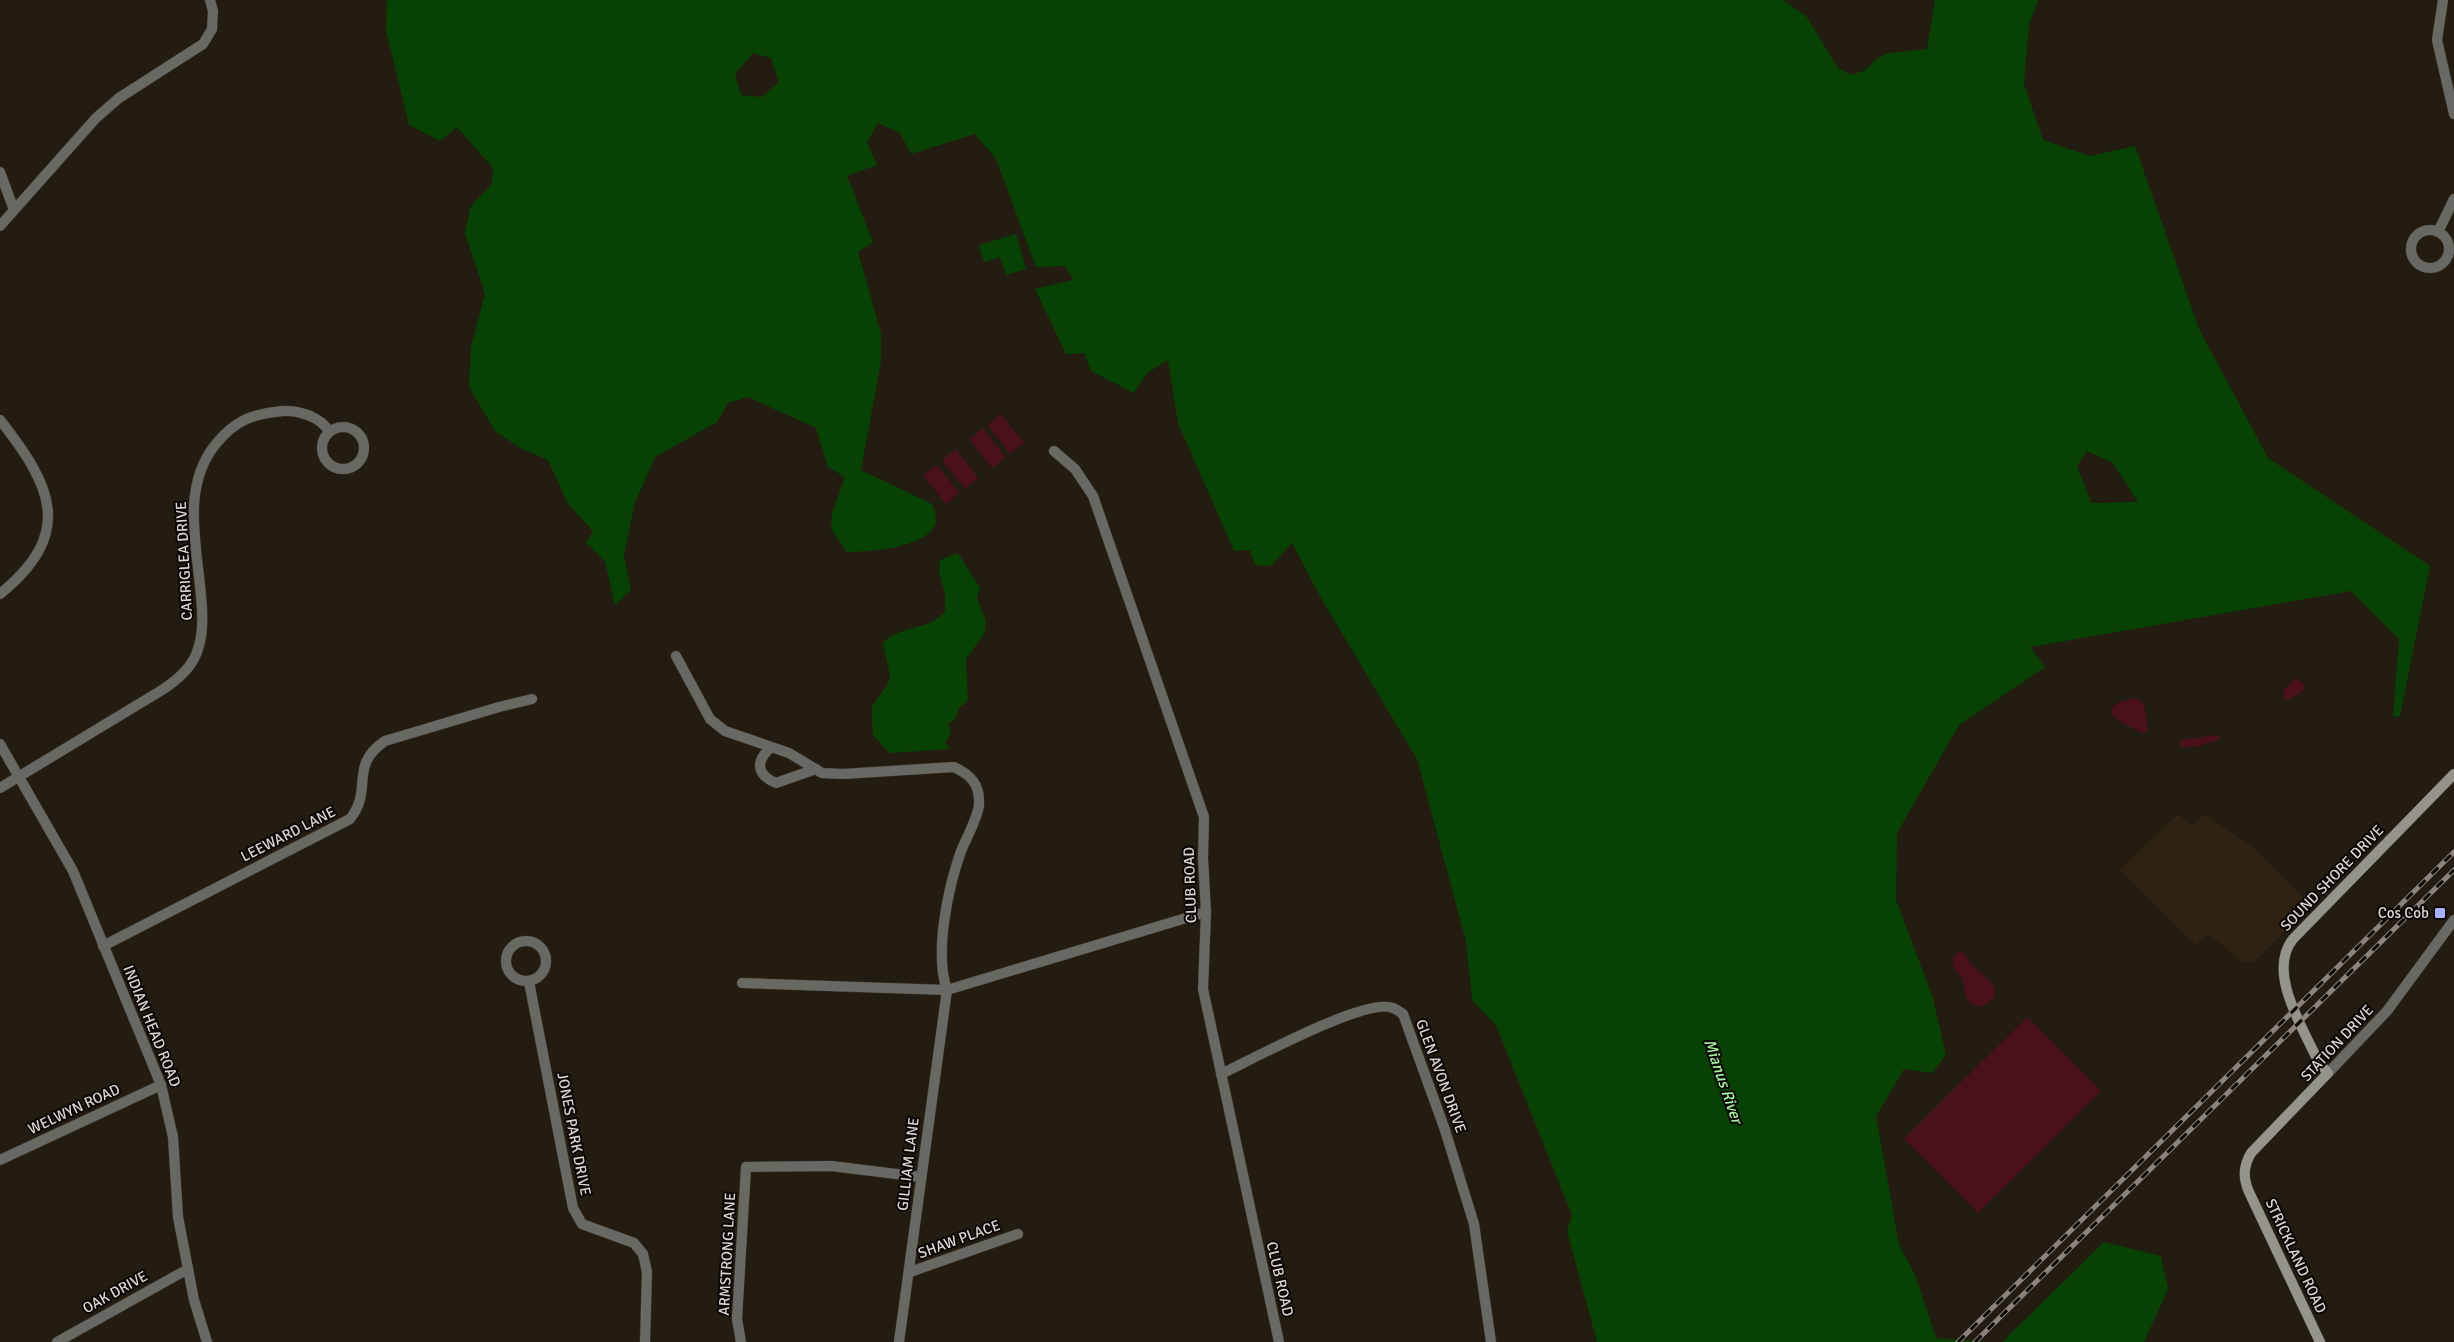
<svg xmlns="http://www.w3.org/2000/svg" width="2454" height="1342" font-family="Signika,sans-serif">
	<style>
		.built { fill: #2e2312 }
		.green { fill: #4a111b }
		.water { fill: #074204; fill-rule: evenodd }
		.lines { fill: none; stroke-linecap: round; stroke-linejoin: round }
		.street-casing { stroke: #3d362c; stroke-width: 11 }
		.secondary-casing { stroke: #3d362c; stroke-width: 11 }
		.street { stroke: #686962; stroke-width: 10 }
		.secondary { stroke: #94948a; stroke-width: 10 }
		.rail-casing { stroke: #8a847c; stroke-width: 5 }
		.rail { stroke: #0a0704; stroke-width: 3; stroke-dasharray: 9; stroke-linecap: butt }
		.poi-dot { fill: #a9b0fc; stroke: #0a0704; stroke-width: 2 }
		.labels { text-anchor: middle; stroke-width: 4; stroke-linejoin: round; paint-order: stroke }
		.street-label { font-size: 15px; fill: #dcd7d0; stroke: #0a0704 }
		.poi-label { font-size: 15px; fill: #dcd7d0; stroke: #0a0704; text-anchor: end }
		.water-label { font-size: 16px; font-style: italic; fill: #a7f39f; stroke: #0a0704 }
	</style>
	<rect width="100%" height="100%" fill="#231c11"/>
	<polygon class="built" points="2178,814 2192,826 2205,814 2251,846 2312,905 2254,962 2242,962 2208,934 2196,945 2119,870"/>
	<g class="green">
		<polygon points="1001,414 1024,443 1010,454 988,425"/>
		<polygon points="983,428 1005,457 992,468 969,439"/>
		<polygon points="956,449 978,478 965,489 942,460"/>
		<polygon points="937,465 959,493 946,504 923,475"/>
		<polygon points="2296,678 2303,683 2305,689 2289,700 2285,700 2283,691"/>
		<path d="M2136,698L2144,704L2148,730L2144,734L2114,718L2111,712C2113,701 2127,701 2136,698Z"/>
		<path d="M2217,735L2221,737C2211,745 2196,746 2183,748L2179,744L2180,740Z"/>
		<path d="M1958,952H1963C1966,956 1969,961 1972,965C1980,975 2008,988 1989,1002C1984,1006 1980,1007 1974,1006L1966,997L1963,980L1953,967V958Z"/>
		<polygon points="2027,1017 2101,1091 1978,1213 1904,1139"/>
	</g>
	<g class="water">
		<path d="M387,0H1783L1806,16L1838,68L1851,75L1866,70L1875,60L1888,53L1927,49L1935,0H2038L2029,25L2024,84L2043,140L2090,156L2135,146L2199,329L2268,458L2430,566L2400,716L2393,717L2399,639L2351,591L2030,647L2045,667L1959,725L1897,833L1896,900L1933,998L1946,1055L1932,1073L1904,1069L1876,1116L1899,1245L1916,1277L1936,1338L1985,1342H1597L1567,1231L1572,1215L1496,1025L1472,1000L1466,941L1417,759L1321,598L1292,543L1271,566L1255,565L1250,550L1234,551L1178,423L1168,360L1147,373L1134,393L1091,371L1084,353L1066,354L1035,289L1073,280L1065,266L1036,267L996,159L975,134L911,154L900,133L878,123L867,142L877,165L847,176L873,242L858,252L881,333V361L861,470L932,504C935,511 938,520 934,527C922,548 868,552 847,552L831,529L832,513L845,477L828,467L816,428L748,397L728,403L717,422L655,457L635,503L624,555L631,590L615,605L605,561L586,543L593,531L568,504L548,460L520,448L495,431L469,387L471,347L485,294L465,233L471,206L492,184L493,168L457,127L440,141L409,125L386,30ZM753,53L771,58L779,82L762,97L741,95L735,74ZM2087,451L2113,463L2138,502L2091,503L2077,466Z"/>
		<polygon points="1016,234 1026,269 1006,275 1000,257 984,262 979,245"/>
		<path d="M958,553L980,588L977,598L986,621L985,633L966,659L968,700L958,709L956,718L948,724L951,734L945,742L950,749L889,753L873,735L872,719V706L887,686L890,676L883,643C904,623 924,633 945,612V595L939,571L940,560Z"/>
		<polygon points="2104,1242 2161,1256 2168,1289 2144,1342 2002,1342"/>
	</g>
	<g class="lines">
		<defs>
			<g id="street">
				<polyline points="2443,0 2437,40 2454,114"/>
				<polyline points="0,172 14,210"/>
				<polyline points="0,226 96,118 119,98 203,44 212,29 213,11 210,0"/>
				<circle cx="2430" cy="249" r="19"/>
				<polyline points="2438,232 2454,199"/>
				<path d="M0,420C52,486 75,533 0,594"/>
				<circle cx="343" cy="448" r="21"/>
				<polyline points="1054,451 1075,469 1093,496 1204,817 1203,858 1206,912 1203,989 1279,1342"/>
				<path d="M676,656L710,719L725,731L789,753L822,773L843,774L954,767C971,775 980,784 979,805C978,817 966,839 961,851C948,888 934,953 947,990L742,983"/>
				<polyline points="0,744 73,871 161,1085 173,1137 178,1217 188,1269 194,1300 207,1342"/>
				<path d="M770,748C755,762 757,775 776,783L816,769"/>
				<path d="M0,788L162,690C176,681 191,669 197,652C204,634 203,614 201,596C197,546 181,488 215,445C235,420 252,414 283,411C298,410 322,417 329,432"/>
				<circle cx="526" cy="961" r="20"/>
				<path d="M103,946L350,819C374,789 348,766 385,741L499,707L532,699"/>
				<polyline points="529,982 573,1208 582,1224 634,1243 643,1254 647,1272 645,1342"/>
				<polyline points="2328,1073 2387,1011 2454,920"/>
				<path d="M1221,1074C1251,1060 1366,997 1393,1008C1396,1009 1400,1012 1403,1014L1445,1130L1474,1224L1491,1342"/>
				<polyline points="0,1160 161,1085"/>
				<polyline points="910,1272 1018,1234"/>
				<polyline points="57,1342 188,1269"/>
				<polyline points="741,1342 737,1319 746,1167 831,1166 921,1177"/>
				<polyline points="899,1342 947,990 1206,912"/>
			</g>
			<path id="secondary" d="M2320,1342L2249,1192C2243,1178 2243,1167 2251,1153L2328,1073L2319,1063C2304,1029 2266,973 2293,939L2454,774"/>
		</defs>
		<use href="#street" class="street-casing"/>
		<use href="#secondary" class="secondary-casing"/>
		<use href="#street" class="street"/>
		<use href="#secondary" class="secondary"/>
		<defs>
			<g id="rail">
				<polyline points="1958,1342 2454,852"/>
				<polyline points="1975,1342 2454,870"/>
			</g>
		</defs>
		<use href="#rail" class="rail-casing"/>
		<use href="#rail" class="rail"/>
	</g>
	<rect class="poi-dot" x="2434" y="907" width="12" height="12" rx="2.5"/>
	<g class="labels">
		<g class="street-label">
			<text transform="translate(184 561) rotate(-93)" y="5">CARRIGLEA DRIVE</text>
			<text transform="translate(288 834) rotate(-27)" y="5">LEEWARD LANE</text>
			<text transform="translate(2332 878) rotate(-46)" y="5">SOUND SHORE DRIVE</text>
			<text transform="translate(1190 885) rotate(-92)" y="5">CLUB ROAD</text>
			<text transform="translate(152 1026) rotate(68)" y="5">INDIAN HEAD ROAD</text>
			<text transform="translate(2337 1043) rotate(-47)" y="5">STATION DRIVE</text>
			<text transform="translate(1441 1076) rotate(70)" y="5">GLEN AVON DRIVE</text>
			<text transform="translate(74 1109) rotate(-25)" y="5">WELWYN ROAD</text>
			<text transform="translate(574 1134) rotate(79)" y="5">JONES PARK DRIVE</text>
			<text transform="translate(908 1164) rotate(-83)" y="5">GILLIAM LANE</text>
			<text transform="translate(959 1239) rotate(-20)" y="5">SHAW PLACE</text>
			<text transform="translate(727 1254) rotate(-87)" y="5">ARMSTRONG LANE</text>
			<text transform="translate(2296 1256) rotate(65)" y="5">STRICKLAND ROAD</text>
			<text transform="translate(1280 1279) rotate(77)" y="5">CLUB ROAD</text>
			<text transform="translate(115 1292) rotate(-29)" y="5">OAK DRIVE</text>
		</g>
		<g class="poi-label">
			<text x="2429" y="918">Cos Cob</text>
		</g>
		<g class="water-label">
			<text transform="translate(1724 1081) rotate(71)" y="6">Mianus River</text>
		</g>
	</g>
</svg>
